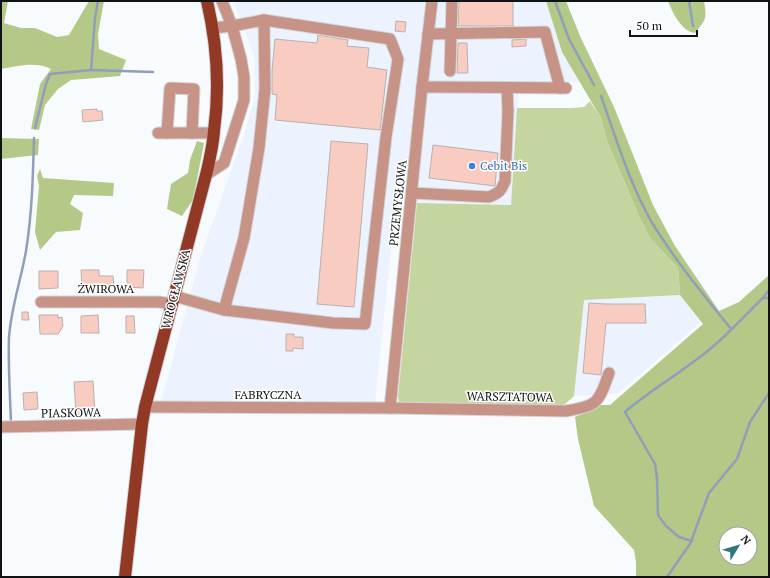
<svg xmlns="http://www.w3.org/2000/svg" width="770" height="578" font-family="'PT Serif',serif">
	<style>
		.built { fill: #ecf3ff }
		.green { fill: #c4d5a0 }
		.forest { fill: #b4c888; fill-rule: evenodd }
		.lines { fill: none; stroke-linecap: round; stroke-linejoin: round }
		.stream { stroke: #909fb7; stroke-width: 2.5 }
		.building { fill: #f8ccc1; stroke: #bab0ad }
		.minor-casing { stroke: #d3d6d9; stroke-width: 13 }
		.major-casing { stroke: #d3d6d9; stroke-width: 14 }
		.minor { stroke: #c79386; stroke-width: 11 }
		.major { stroke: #923925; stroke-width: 12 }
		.shop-dot { fill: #3f7fe0; stroke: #fff; stroke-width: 1.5 }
		.labels { text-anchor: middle; stroke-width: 3; stroke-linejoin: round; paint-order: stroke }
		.shop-label { font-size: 12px; fill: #366cbe; stroke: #fff; text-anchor: start }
		.street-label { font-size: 12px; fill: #101214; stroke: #fff }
	</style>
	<rect width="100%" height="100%" fill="#f8fbfe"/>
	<g class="built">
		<polygon points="233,1 546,1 562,52 580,82 519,83 511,205 396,203 375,403 161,402 200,258 243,137 255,96 254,55"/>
		<polygon points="680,295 701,322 618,393 574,396 583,300"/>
	</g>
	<polygon class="green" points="590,101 601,118 607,141 639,216 650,238 678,268 680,295 584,300 574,396 563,406 399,403 398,396 417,203 511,205 517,108 572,108 584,107"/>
	<g class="forest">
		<path d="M1,1H8L4,23L21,28H35L57,37L69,35L89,1H104L98,34L99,49L126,60L120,76L71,80L58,89L45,105L39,130L31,129L40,84L51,69C37,61 16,66 1,69Z"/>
		<path d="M546,1H566L580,36L614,107L653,205L675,246L719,311L739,302L769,275V577H636V562L634,550L594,506L578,439L575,417L601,405H610L703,324L680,295L678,268L650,238L639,216L607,141L601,118L562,52ZM726,534H750V558H726Z"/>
		<path d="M668,1H704C707,20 706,19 695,33C682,32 672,12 668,1Z"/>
		<polygon points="1,138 39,139 38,155 1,159"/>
		<polygon points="197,141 204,143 193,200 182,216 167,209 171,184 188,173 190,160"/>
		<polygon points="40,169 43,178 114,183 113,196 74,195 70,204 83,213 80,230 56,232 40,250 35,232 39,186 37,176"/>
	</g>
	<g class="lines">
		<g class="stream">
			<polyline points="555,1 569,39 594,85"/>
			<polyline points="689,1 693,26"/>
			<polyline points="91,70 95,18 98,1"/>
			<path d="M601,96C616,138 629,182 651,221C674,259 703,294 731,329"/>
			<polyline points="35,128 46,84 50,74 91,70 153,72"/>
			<polyline points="763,298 769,290"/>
			<path d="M11,423C10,394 8,366 9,337C11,308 21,280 26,251C32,214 33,176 34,138"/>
			<path d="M692,541L679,537L666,526L658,515L657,478L655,464L625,412C654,387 688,369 717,343C733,329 747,313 763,298H769"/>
			<polyline points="667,577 690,544 709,493 737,459 750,422 769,393"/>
		</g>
	</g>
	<g class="building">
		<polygon points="459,1 513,1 513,26 458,26"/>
		<polygon points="396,21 406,22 405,32 395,31"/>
		<polygon points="318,35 348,40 347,46 369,48 367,67 387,70 380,130 275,120 277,95 272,94 272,71 275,39 317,43"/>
		<polygon points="526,39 526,46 512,47 512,40"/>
		<polygon points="458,43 467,43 468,73 457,73"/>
		<polygon points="97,109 97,111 102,111 103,120 83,122 82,110"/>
		<polygon points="331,141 368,144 354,307 317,304"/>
		<polygon points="433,145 498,153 495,186 429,178"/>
		<polygon points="81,270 99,270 99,276 113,276 114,287 82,288"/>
		<polygon points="127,270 144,270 143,288 127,287"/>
		<polygon points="39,271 58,271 58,288 39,289"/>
		<polygon points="589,303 607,304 645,304 646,323 606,323 601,375 583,373"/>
		<polygon points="22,312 28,312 29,320 22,320"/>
		<polygon points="39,315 58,315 58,318 62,317 63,326 58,334 40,334"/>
		<polygon points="98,315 99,333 81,333 81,316"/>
		<polygon points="126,316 134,316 135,333 126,333"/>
		<polygon points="286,334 294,334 294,337 303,337 303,349 293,348 293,351 286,351"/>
		<polygon points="93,381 95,413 76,415 74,382"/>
		<polygon points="37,392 38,409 24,410 23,393"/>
	</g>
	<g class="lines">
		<defs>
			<g id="minor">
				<polyline points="213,28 232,26 222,1"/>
				<polyline points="428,34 545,32 560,88"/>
				<polyline points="450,71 452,1"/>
				<polyline points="422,87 566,88"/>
				<polyline points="158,133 214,133"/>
				<polyline points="167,133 170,88 194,89 192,133"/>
				<polyline points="206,175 224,163 244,100 244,77 241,59 232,26 264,20 265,89 259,148 244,238 224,310"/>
				<path d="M412,193L489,197C499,193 501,191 505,181L508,111L507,88"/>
				<polyline points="174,296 224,310 333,323 365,324 386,137 398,59 390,39 264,20"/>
				<polyline points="41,302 159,302 172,304"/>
				<path d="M145,407L390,408L566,411C598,405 598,404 609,373"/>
				<polyline points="390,408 422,87 432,1"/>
				<polyline points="1,427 142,424"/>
			</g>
			<path id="major" d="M125,577L142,424L145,407L207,171C210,158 213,145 214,131C220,87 217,44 207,1"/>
		</defs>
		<use href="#minor" class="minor-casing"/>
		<use href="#major" class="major-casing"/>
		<use href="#minor" class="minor"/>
		<use href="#major" class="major"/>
	</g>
	<circle class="shop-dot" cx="472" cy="166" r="4"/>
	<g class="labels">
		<g class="shop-label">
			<text x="480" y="170">Cebit Bis</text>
		</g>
		<g class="street-label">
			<text transform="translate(398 203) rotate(-84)" y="4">PRZEMYSŁOWA</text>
			<text x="106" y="293">ŻWIROWA</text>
			<text transform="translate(176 289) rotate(-75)" y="4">WROCŁAWSKA</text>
			<text x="268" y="399">FABRYCZNA</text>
			<text transform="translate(510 397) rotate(1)" y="4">WARSZTATOWA</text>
			<text transform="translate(71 413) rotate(-1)" y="4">PIASKOWA</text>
		</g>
	</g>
	<rect width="770" height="578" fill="none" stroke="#101214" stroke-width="4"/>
	<g transform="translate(738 546) rotate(52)"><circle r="19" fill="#ffffff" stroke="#9fa0a1"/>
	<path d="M0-3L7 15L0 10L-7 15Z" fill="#307880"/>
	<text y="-6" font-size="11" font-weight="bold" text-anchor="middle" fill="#101214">N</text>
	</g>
	<path d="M630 30v6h67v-6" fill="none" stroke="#101214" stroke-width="2"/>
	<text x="636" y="30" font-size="12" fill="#101214" stroke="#ffffff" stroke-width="3" paint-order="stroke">50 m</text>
</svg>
